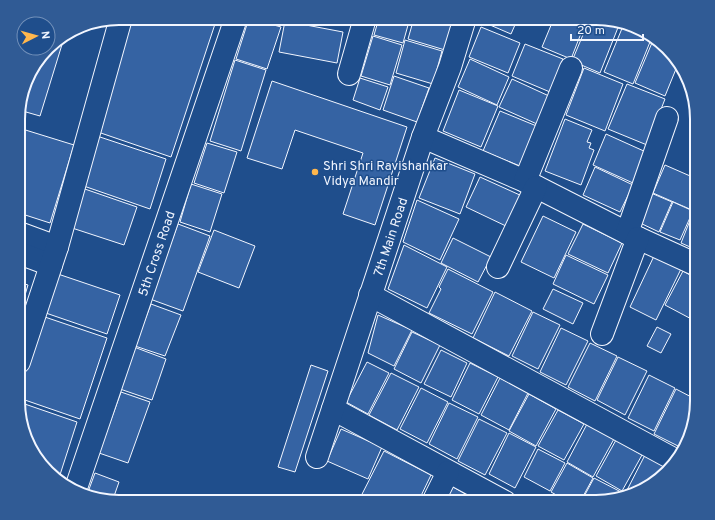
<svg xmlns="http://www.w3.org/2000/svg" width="715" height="520" font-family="Overpass,sans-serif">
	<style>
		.building { fill: #3563a3; stroke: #f2f6ff }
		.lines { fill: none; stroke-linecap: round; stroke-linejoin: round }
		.minor-casing { stroke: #f2f6ff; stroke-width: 24 }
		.minor { stroke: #1f4e8c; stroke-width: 22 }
		.poi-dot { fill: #ffb74d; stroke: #1f4e8c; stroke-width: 1.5 }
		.labels { text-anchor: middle; stroke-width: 3; stroke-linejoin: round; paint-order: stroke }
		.poi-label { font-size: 13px; fill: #f2f6ff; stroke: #1f4e8c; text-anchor: start }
		.street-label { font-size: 13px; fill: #f2f6ff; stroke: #1f4e8c }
		.rim { fill: none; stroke: #f2f6ff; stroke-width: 2 }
	</style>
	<rect width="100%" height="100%" fill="#1f4e8c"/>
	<g class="building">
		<polygon points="132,18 217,18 171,157 95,131"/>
		<polygon points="249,18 281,27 267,69 236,59"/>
		<polygon points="258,18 284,18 282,25"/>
		<polygon points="379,18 410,18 403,43 374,35"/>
		<polygon points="414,18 454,18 445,50 408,39"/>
		<polygon points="484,18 518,18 511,34 483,22"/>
		<polygon points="554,18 587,18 571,59 542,47"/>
		<polygon points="590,18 602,18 619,25 600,73 572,61"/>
		<polygon points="285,21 343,32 337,63 279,52"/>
		<polygon points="623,26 652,37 633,84 604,72"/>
		<polygon points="481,27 520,43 508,73 469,57"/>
		<polygon points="373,36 402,45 390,85 361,76"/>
		<polygon points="62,38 64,38 40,116 19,110 19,106 31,69 53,43"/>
		<polygon points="654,38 658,39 678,64 665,96 635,83"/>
		<polygon points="405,40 442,51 433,84 396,73"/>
		<polygon points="525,44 563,59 550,92 512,76"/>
		<polygon points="470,59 509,77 497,105 458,87"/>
		<polygon points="235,60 266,70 241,151 210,141"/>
		<polygon points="584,68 623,84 605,131 566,115"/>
		<polygon points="394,76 429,88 417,122 383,110"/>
		<polygon points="360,78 388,87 380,110 353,100"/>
		<polygon points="512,79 549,96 537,124 499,107"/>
		<polygon points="272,81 407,127 375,225 343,214 363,153 295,130 282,169 247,158"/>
		<polygon points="627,84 665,99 647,145 608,129"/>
		<polygon points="459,90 498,106 481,147 443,131"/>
		<polygon points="500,111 539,127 522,167 483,151"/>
		<polygon points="565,119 592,130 587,142 591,143 589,148 594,150 581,185 545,171"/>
		<polygon points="19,128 74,145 50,223 19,213"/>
		<polygon points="606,134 646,152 633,183 593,165"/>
		<polygon points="94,135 166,159 150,209 78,184"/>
		<polygon points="207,143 237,152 224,193 194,183"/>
		<polygon points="435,158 475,174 460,214 419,198"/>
		<polygon points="665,165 697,179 697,199 692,210 653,193"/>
		<polygon points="595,167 633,185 620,212 583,195"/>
		<polygon points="480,177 522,196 508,227 466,207"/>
		<polygon points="191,184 222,194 210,232 180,222"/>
		<polygon points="79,187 137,207 124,245 66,226"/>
		<polygon points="651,193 672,202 659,232 638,222"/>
		<polygon points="417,200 459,219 440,260 403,242"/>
		<polygon points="673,202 693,211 680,240 660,232"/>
		<polygon points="693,213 697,214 697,250 681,243"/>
		<polygon points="543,216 576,232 554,278 521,262"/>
		<polygon points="178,224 210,236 183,311 150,299"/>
		<polygon points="583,224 622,243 608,273 568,254"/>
		<polygon points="214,230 255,246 239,288 198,272"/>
		<polygon points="453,238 491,257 478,282 441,263"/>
		<polygon points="404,245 447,267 427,308 388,289"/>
		<polygon points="566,255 608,275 594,304 553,284"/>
		<polygon points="654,256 681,269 656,320 630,307"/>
		<polygon points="448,269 493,292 472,334 429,313 441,289 439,287"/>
		<polygon points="683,271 697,279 697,322 665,305"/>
		<polygon points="52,272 120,295 107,334 40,311"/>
		<polygon points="19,282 28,285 19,315"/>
		<polygon points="553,289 583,303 573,324 543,309"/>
		<polygon points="495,292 532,311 509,356 473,338"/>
		<polygon points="151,304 181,315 165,356 135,346"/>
		<polygon points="533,312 560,325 538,369 512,356"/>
		<polygon points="36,314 107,338 80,419 19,398 19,367"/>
		<polygon points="378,315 412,330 394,366 368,353"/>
		<polygon points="657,327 671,334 661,353 647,346"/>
		<polygon points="561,328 588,341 566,385 540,372"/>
		<polygon points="412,332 440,345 421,383 394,369"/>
		<polygon points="590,343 617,356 595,401 568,387"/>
		<polygon points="134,347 166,359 152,400 120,389"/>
		<polygon points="441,350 467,363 451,397 424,384"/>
		<polygon points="618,357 647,371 625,415 597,400"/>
		<polygon points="367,362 389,373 368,414 346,402"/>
		<polygon points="470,363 498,377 479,414 452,400"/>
		<polygon points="311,365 328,371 295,472 278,467"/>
		<polygon points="391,373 419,387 397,430 369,415"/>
		<polygon points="649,375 675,388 654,431 628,418"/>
		<polygon points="500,378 528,393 509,430 481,415"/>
		<polygon points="697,385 697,397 692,394"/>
		<polygon points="421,388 448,402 427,443 400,429"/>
		<polygon points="676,389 697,400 697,407 682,448 654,434"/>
		<polygon points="121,392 150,402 128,463 99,453"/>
		<polygon points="529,394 556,409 536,446 509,431"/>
		<polygon points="19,402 77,422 58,481 31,451 19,414"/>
		<polygon points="449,403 478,417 457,459 429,444"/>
		<polygon points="558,410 584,424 564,460 538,446"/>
		<polygon points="479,419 507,433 485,475 458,461"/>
		<polygon points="587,424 614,439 593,477 567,462"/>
		<polygon points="341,429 382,447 368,479 327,461"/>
		<polygon points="509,433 536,447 515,488 489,474"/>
		<polygon points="616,440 642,455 622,491 596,476"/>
		<polygon points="538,449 565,463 550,491 524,477"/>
		<polygon points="384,451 431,475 418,502 358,502"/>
		<polygon points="645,455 670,468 640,492 626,495 625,494"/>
		<polygon points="567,463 593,478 580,502 569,502 551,492"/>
		<polygon points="95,473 119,482 112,502 88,492"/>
		<polygon points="594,478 623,493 621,496 596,502 581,502"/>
		<polygon points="453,487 476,500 475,502 445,502"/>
	</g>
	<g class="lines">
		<defs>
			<g id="minor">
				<polyline points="349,74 365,18"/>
				<polyline points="423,137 525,181 627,233 697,265"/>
				<polyline points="525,181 571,68"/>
				<polyline points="19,233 57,247"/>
				<polyline points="627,233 667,118"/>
				<polyline points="19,253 51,265"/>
				<polyline points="498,267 536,187"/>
				<polyline points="370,295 677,461"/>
				<polyline points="602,334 638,238"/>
				<polyline points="19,362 57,247 121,18"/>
				<polyline points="333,409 505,502"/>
				<path id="s1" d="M317,457L423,137L450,67L465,18"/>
				<path id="s2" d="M76,488L236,18"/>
				<polyline points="433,502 448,472"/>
			</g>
		</defs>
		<use href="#minor" class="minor-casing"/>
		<use href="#minor" class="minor"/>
	</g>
	<circle class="poi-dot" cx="315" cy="172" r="4"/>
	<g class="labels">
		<g class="poi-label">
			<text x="323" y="170">Shri Shri Ravishankar<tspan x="323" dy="15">Vidya Mandir</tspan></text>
		</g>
		<g class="street-label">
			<text dy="5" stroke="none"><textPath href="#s1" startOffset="232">7th Main Road</textPath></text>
			<text dy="5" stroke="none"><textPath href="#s2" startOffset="248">5th Cross Road</textPath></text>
		</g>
	</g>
	<path d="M0 0H715V520H0ZM119 25H596A94 94 0 0 1 690 119V401A94 94 0 0 1 596 495H119A94 94 0 0 1 25 401V119A94 94 0 0 1 119 25Z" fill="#305b95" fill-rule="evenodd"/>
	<path class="rim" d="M119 25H596A94 94 0 0 1 690 119V401A94 94 0 0 1 596 495H119A94 94 0 0 1 25 401V119A94 94 0 0 1 119 25Z"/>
	<g transform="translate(36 36) rotate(84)"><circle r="19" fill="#1f4e8c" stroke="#7391ba"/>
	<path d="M0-3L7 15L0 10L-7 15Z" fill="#ffb74d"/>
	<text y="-6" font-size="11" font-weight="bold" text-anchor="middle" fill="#f2f6ff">N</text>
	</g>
	<path d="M571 34v6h72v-6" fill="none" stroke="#f2f6ff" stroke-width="2"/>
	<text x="577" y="34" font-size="12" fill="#f2f6ff" stroke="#1f4e8c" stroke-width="3" paint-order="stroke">20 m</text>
</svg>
